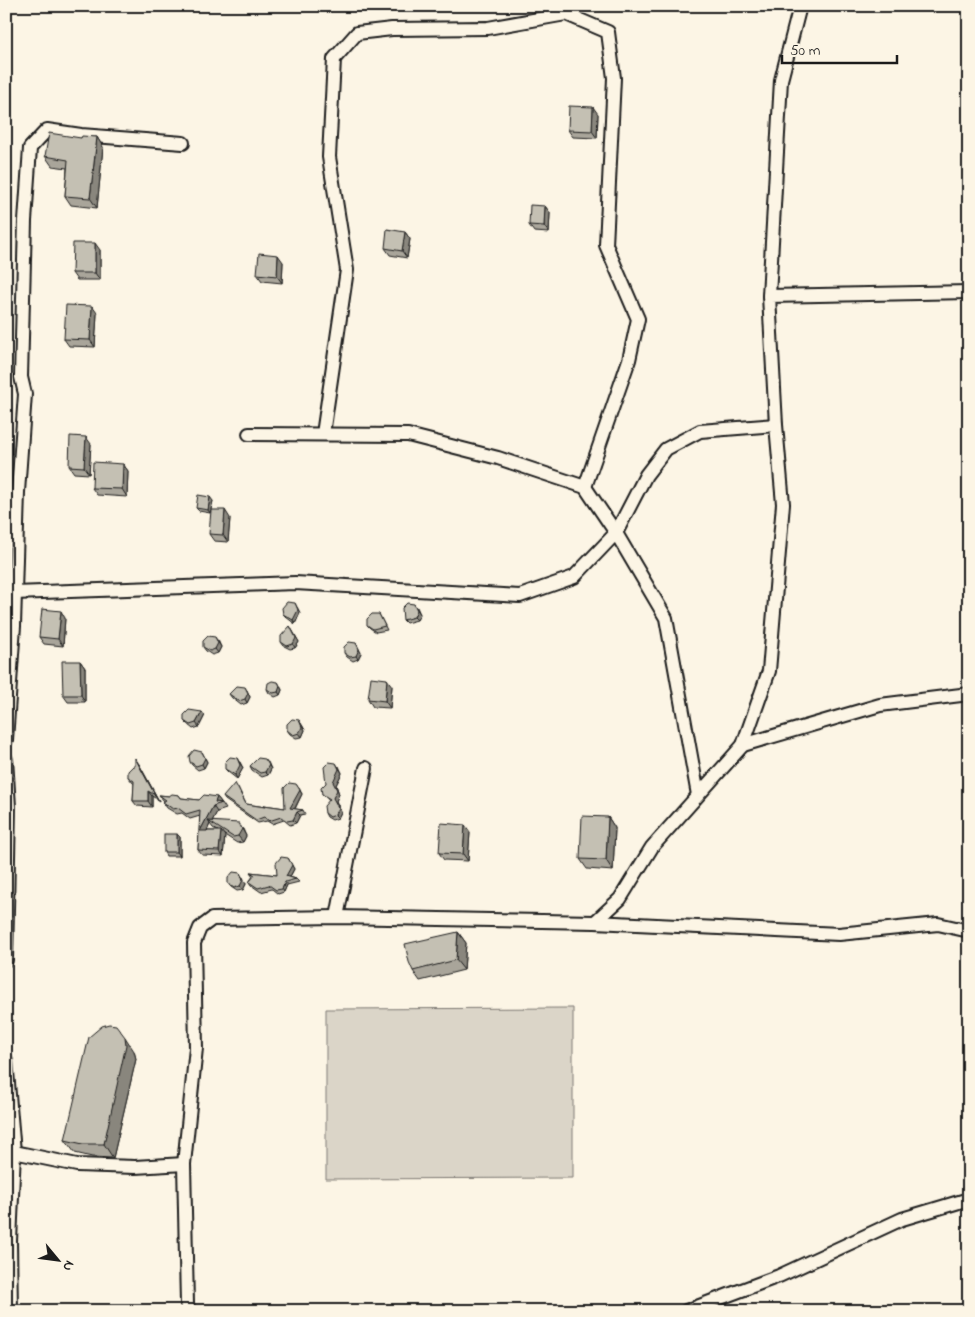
<svg xmlns="http://www.w3.org/2000/svg" width="975" height="1317" font-family="'Indie Flower',sans-serif">
	<style>
		.green { fill: #dbd5c8; stroke: #7c7872 }
		.lines { fill: none; stroke-linecap: round; stroke-linejoin: round }
		.minor-casing { stroke: #1c1c1c; stroke-width: 16 }
		.minor { stroke: #fcf5e5; stroke-width: 12 }
		.wall { fill: #a9a59a; stroke: #1c1c1c; fill-rule: evenodd }
		.shaded-wall { fill: #89867d; stroke: #1c1c1c }
		.building { fill: #c4c0b3; stroke: #1c1c1c }
	</style>
	<rect width="100%" height="100%" fill="#fcf5e5"/>
	<filter id="ink" filterUnits="userSpaceOnUse"><feTurbulence type="fractalNoise" baseFrequency=".02" numOctaves="2"/><feDisplacementMap in="SourceGraphic" scale="10" xChannelSelector="R" yChannelSelector="G"/><feConvolveMatrix kernelMatrix="1 2 1 2 8 2 1 2 1" color-interpolation-filters="sRGB"/></filter>
	<g filter="url(#ink)">
		<polygon class="green" points="573,1008 573,1178 326,1179 326,1009"/>
		<g class="lines">
			<defs>
				<g id="minor">
					<polyline points="769,296 781,80 800,6"/>
					<polyline points="249,434 408,435 498,458 585,487 616,533 666,618 698,795"/>
					<polyline points="323,434 347,270 329,157 334,59 357,33 392,29 488,28 566,14 608,32 614,78 606,245 638,319 629,360 585,487"/>
					<polyline points="14,593 295,583 520,596 574,577 616,533 646,475 666,449 700,431 776,425"/>
					<polyline points="6,740 14,626 18,492 25,394 21,377 25,221 30,148 47,130 81,135 183,143"/>
					<polyline points="743,745 880,705 969,694"/>
					<polyline points="6,759 9,807 6,960"/>
					<polyline points="337,917 366,768"/>
					<polyline points="595,922 839,934 938,924 969,931"/>
					<polyline points="6,1060 14,1152 10,1241 11,1311"/>
					<polyline points="6,1152 14,1152 77,1165 135,1167 184,1164"/>
					<polyline points="189,1311 187,1304 184,1164 196,1048 194,943 200,928 212,919 337,917 595,922 620,899 652,847 743,745 769,671 783,504 776,425 769,296 969,292"/>
					<polyline points="686,1311 779,1276 902,1219 969,1199"/>
				</g>
			</defs>
			<use href="#minor" class="minor-casing"/>
			<use href="#minor" class="minor"/>
		</g>
		<g class="wall">
			<polygon points="598,114 597,138 573,137 568,130"/>
			<polygon points="97,137 103,147 97,208 71,205 65,196 67,168 52,166 45,156 81,138"/>
			<polygon points="545,206 550,213 549,233 534,232 529,225"/>
			<polygon points="405,232 410,239 407,258 390,255 385,248"/>
			<polygon points="100,250 100,280 77,280 72,273"/>
			<polygon points="283,262 282,283 262,281 257,274"/>
			<polygon points="97,313 95,347 69,346 64,339"/>
			<polygon points="91,444 89,474 74,473 69,466"/>
			<polygon points="123,464 128,471 127,497 97,495 92,488"/>
			<polygon points="213,501 210,513 199,511 196,508"/>
			<polygon points="230,518 228,542 214,541 209,534"/>
			<polygon points="297,607 300,613 295,624 286,617 283,614"/>
			<polygon points="417,607 420,614 417,620 406,623 403,620"/>
			<polygon points="379,614 387,630 376,632 370,628 367,625"/>
			<polygon points="65,618 63,646 44,644 39,637"/>
			<polygon points="292,630 299,642 295,648 290,649 284,646 281,642"/>
			<polygon points="218,640 221,647 218,653 212,655 206,651 203,647"/>
			<polygon points="356,643 361,653 358,659 353,661 347,657 344,653"/>
			<polygon points="80,661 85,668 85,702 68,702 63,695"/>
			<polygon points="278,682 282,690 280,695 275,697 269,693 267,689"/>
			<polygon points="392,686 390,708 373,707 368,699"/>
			<polygon points="247,690 250,697 247,703 241,705 232,698 229,694"/>
			<polygon points="202,712 205,715 199,727 193,729 187,724 184,721"/>
			<polygon points="299,720 305,730 302,737 296,738 290,734 287,730"/>
			<polygon points="202,752 207,762 204,768 198,770 192,765 190,762"/>
			<polygon points="240,762 243,768 237,779 228,772 225,769"/>
			<polygon points="268,762 271,769 268,775 262,777 252,770 250,766"/>
			<polygon points="139,764 159,801 152,796 152,807 137,806 133,801 134,784 128,777 135,766"/>
			<polygon points="339,766 342,773 336,785 339,794 336,801 341,812 338,818 332,820 327,817 325,813 329,800 325,797 322,794 326,783"/>
			<polygon points="238,787 246,804 266,807 264,805 285,808 299,788 302,794 295,809 303,810 305,814 300,815 296,823 290,825 284,820 272,824 267,821 258,823 225,800 223,797"/>
			<path d="M159,795L169,796L179,795L181,798L199,800L217,797L221,802V803H222L226,809L217,812L212,821L243,829L246,836L243,842L237,843L223,834L225,836L223,856L202,855L198,850L200,816L190,819L182,813L177,814L167,808L163,802L164,801ZM210,824L213,828L218,831H207Z"/>
			<polygon points="608,817 615,828 613,871 587,869 580,859"/>
			<polygon points="470,832 468,861 444,860 439,853"/>
			<polygon points="177,834 180,837 180,856 166,856 164,852"/>
			<polygon points="288,858 294,869 290,877 296,879 299,882 287,885 284,892 278,894 272,889 261,892 251,885 249,882 253,876 250,872 277,875"/>
			<polygon points="243,877 246,884 243,890 237,891 231,887 228,884"/>
			<polygon points="458,932 466,943 464,970 420,981 413,971"/>
			<polygon points="134,1051 136,1059 113,1158 92,1157 75,1153 65,1140"/>
		</g>
		<g class="shaded-wall">
			<polygon points="593,107 598,114 597,138 592,131"/>
			<polygon points="97,137 103,147 97,208 90,198"/>
			<polygon points="545,206 550,213 549,233 544,226"/>
			<polygon points="405,232 410,239 407,258 402,251"/>
			<polygon points="95,243 100,250 100,280 95,273"/>
			<polygon points="6,246 9,249 6,257"/>
			<polygon points="278,255 283,262 282,283 277,276"/>
			<polygon points="92,306 97,313 95,347 90,340"/>
			<polygon points="86,437 91,444 89,474 84,467"/>
			<polygon points="123,464 128,471 127,497 122,489"/>
			<polygon points="210,497 213,501 210,513 208,510"/>
			<polygon points="225,510 230,518 228,542 223,535"/>
			<polygon points="295,603 300,613 295,624 293,620"/>
			<polygon points="414,604 420,614 417,620 414,617"/>
			<polygon points="61,611 65,618 63,646 58,639"/>
			<polygon points="290,626 299,642 295,648 293,644"/>
			<polygon points="215,637 221,647 218,653 215,649"/>
			<polygon points="356,643 361,653 358,659 356,656"/>
			<polygon points="80,661 85,668 85,702 81,695"/>
			<polygon points="387,679 392,686 390,708 385,701"/>
			<polygon points="278,682 282,690 280,695 278,692"/>
			<polygon points="245,687 250,697 247,703 245,699"/>
			<polygon points="202,712 205,715 199,727 196,723"/>
			<polygon points="299,720 305,730 302,737 299,733"/>
			<polygon points="202,752 207,762 204,768 202,764"/>
			<polygon points="135,758 139,764 159,801 155,795"/>
			<polygon points="237,758 243,768 237,779 235,775"/>
			<polygon points="265,759 271,769 268,775 265,772"/>
			<polygon points="336,763 342,773 336,785 339,794 336,801 341,812 338,818 335,815 333,798 333,782"/>
			<polygon points="296,784 302,794 293,812 290,808"/>
			<polygon points="148,791 152,796 152,807 148,801"/>
			<polygon points="217,797 221,802 220,804 215,802"/>
			<polygon points="213,806 217,812 211,823 208,821 210,824 204,837 200,831"/>
			<polygon points="297,812 300,815 296,823 293,820"/>
			<polygon points="608,817 615,828 613,871 606,860"/>
			<polygon points="239,823 246,836 243,842 238,836"/>
			<polygon points="465,825 470,832 468,861 463,854"/>
			<polygon points="221,831 225,836 223,856 219,851"/>
			<polygon points="177,834 180,837 180,856 177,852"/>
			<polygon points="288,858 294,869 288,880 286,876"/>
			<polygon points="240,873 246,884 243,890 240,886"/>
			<polygon points="285,882 287,885 284,892 282,889"/>
			<polygon points="458,932 466,943 464,970 456,960"/>
			<polygon points="125,1037 134,1051 136,1059 113,1158 104,1144"/>
		</g>
		<g class="building">
			<polygon points="569,106 593,107 592,131 568,130"/>
			<polygon points="49,133 81,138 82,136 97,137 90,198 65,196 68,160 45,156"/>
			<polygon points="530,205 545,206 544,226 529,225"/>
			<polygon points="387,229 405,232 402,251 385,248"/>
			<polygon points="73,243 95,243 95,273 72,273"/>
			<polygon points="259,253 278,255 277,276 257,274"/>
			<polygon points="66,305 92,306 90,340 64,339"/>
			<polygon points="70,436 86,437 84,467 69,466"/>
			<polygon points="93,462 123,464 122,489 92,488"/>
			<polygon points="198,495 210,497 208,510 196,508"/>
			<polygon points="211,510 225,510 223,535 209,534"/>
			<polygon points="287,602 295,603 298,610 293,620 283,614 282,608"/>
			<polygon points="407,603 414,604 417,610 414,617 403,620 402,608"/>
			<polygon points="42,609 61,611 58,639 39,637"/>
			<polygon points="372,614 379,614 385,626 373,629 367,625 367,619"/>
			<polygon points="290,626 296,638 293,644 287,646 281,642 281,636"/>
			<polygon points="208,636 215,637 218,643 215,649 210,651 203,647 203,641"/>
			<polygon points="349,642 356,643 359,649 356,656 350,657 344,653 344,647"/>
			<polygon points="62,661 80,661 81,695 63,695"/>
			<polygon points="371,677 387,679 385,701 368,699"/>
			<polygon points="272,681 278,682 280,686 278,692 273,693 267,689 268,683"/>
			<polygon points="237,686 245,687 248,693 245,699 239,701 229,694"/>
			<polygon points="189,710 202,712 196,723 190,725 184,721 184,715"/>
			<polygon points="292,719 299,720 302,727 299,733 293,735 287,730 287,724"/>
			<polygon points="194,750 202,752 205,758 202,764 196,766 190,762 189,756"/>
			<polygon points="230,757 237,758 240,765 235,775 225,769 225,762"/>
			<polygon points="135,758 155,795 148,791 148,801 133,801 134,781 128,777 128,771 133,766 135,766"/>
			<polygon points="258,758 265,759 269,765 265,772 260,773 250,766"/>
			<polygon points="329,762 336,763 339,769 333,782 337,790 333,798 339,809 335,815 330,817 325,813 324,806 330,799 322,794 321,788 326,783 324,767"/>
			<polygon points="235,783 246,804 265,807 266,806 264,805 285,808 284,788 289,783 296,784 300,790 290,808 303,810 297,812 293,820 287,821 281,817 269,821 264,817 256,820 223,797"/>
			<polygon points="172,794 179,795 181,798 199,800 204,795 217,797 215,802 222,803 213,806 200,831 221,831 219,851 198,850 200,810 186,814 178,808 173,809 163,802 166,800 159,795 169,796"/>
			<polygon points="582,816 608,817 606,860 580,859"/>
			<polygon points="208,821 239,823 242,829 238,836 233,837"/>
			<polygon points="441,823 465,825 463,854 439,853"/>
			<rect x="164" y="834" width="13" height="18"/>
			<polygon points="281,857 288,858 292,865 286,876 296,879 285,882 282,889 276,890 269,885 258,888 249,882 255,875 250,872 277,875 276,863"/>
			<polygon points="233,872 240,873 243,880 240,886 234,888 228,884 228,878"/>
			<polygon points="458,932 456,960 413,971 409,962 405,944"/>
			<polygon points="109,1024 116,1025 125,1037 126,1045 104,1144 83,1144 65,1140 89,1037 102,1026"/>
		</g>
	</g>
	<rect width="975" height="1317" fill="none" stroke="#fcf5e5" stroke-width="25"/>
	<rect x="12" y="12" width="950" height="1292" fill="none" stroke="#1c1c1c" stroke-width="2" filter="url(#ink)"/>
	<g transform="translate(58 1260) rotate(119)" stroke="#fcf5e5" stroke-width="4" paint-order="stroke">
	<path d="M0-4L9 19L0 12L-9 19Z" fill="#1c1c1c"/>
	<text y="-8" font-size="14" font-weight="bold" text-anchor="middle" fill="#1c1c1c">N</text>
	</g>
	<path d="M782 55v8h115v-8" fill="none" stroke="#1c1c1c" stroke-width="2.5"/>
	<text x="790" y="55" font-size="15" fill="#1c1c1c" stroke="#fcf5e5" stroke-width="4" paint-order="stroke">50 m</text>
</svg>
